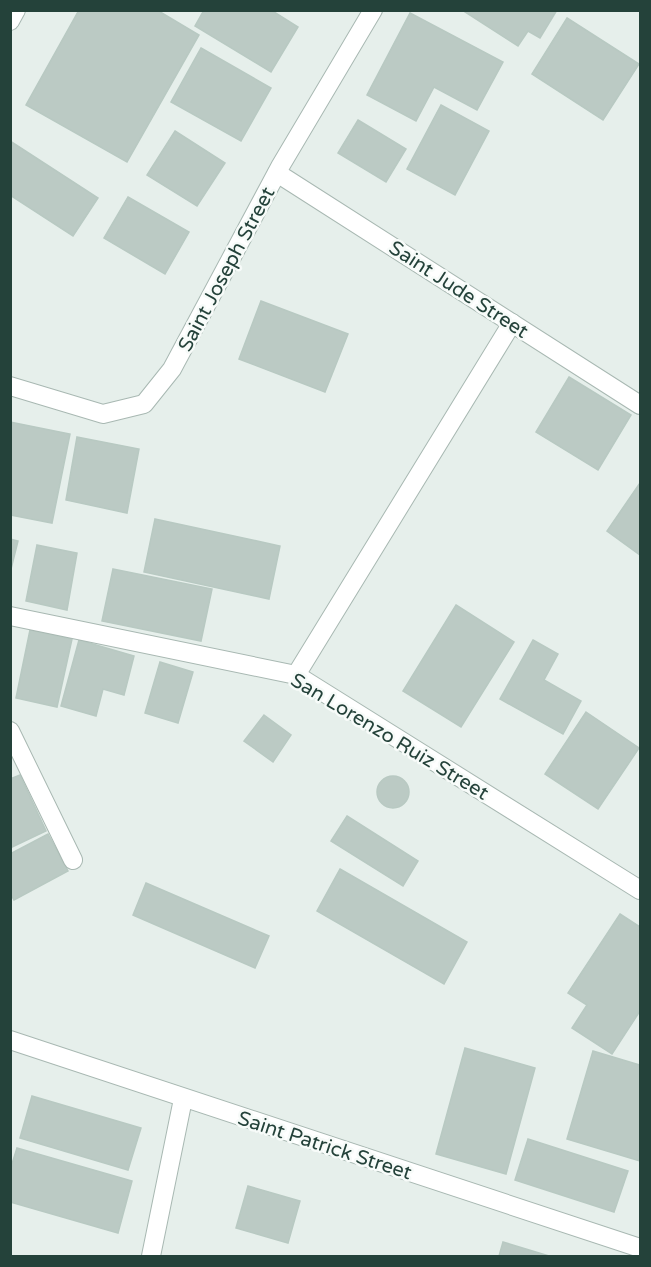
<svg xmlns="http://www.w3.org/2000/svg" width="651" height="1267" font-family="'Varela Round',sans-serif">
	<style>
		.building { fill: #bbcac4; stroke: #b8c9c2; stroke-width: 1.5 }
		.lines { fill: none; stroke-linecap: round; stroke-linejoin: round }
		.street-casing { stroke: #a8b8b2; stroke-width: 20 }
		.street { stroke: #fff; stroke-width: 18 }
		.labels { text-anchor: middle; stroke-width: 5; stroke-linejoin: round; paint-order: stroke }
		.street-label { font-size: 20px; fill: #24423a; stroke: #f7fbf9 }
	</style>
	<rect width="100%" height="100%" fill="#e6efeb"/>
	<g class="building">
		<polygon points="79,10 157,10 199,35 127,162 26,105"/>
		<polygon points="204,10 271,10 298,27 271,72 195,26"/>
		<polygon points="462,10 557,10 540,38 528,31 518,46"/>
		<polygon points="410,13 503,62 477,110 434,87 416,121 367,95"/>
		<polygon points="567,18 639,64 603,120 532,74"/>
		<polygon points="201,48 271,88 241,141 171,102"/>
		<polygon points="441,105 489,131 455,195 407,169"/>
		<polygon points="358,120 406,149 386,182 338,153"/>
		<polygon points="175,131 225,163 197,206 147,175"/>
		<polygon points="10,141 98,198 73,236 10,195"/>
		<polygon points="128,197 189,232 165,274 104,238"/>
		<polygon points="261,301 348,334 325,392 239,359"/>
		<polygon points="569,377 631,415 598,470 536,432"/>
		<polygon points="10,422 70,434 52,523 10,515"/>
		<polygon points="77,437 139,449 127,513 66,500"/>
		<polygon points="640,483 640,555 607,531"/>
		<polygon points="155,519 280,546 269,599 144,572"/>
		<polygon points="10,539 18,541 10,573"/>
		<polygon points="37,545 77,553 67,610 26,601"/>
		<polygon points="113,569 212,589 201,641 102,621"/>
		<polygon points="456,605 514,642 461,727 403,691"/>
		<polygon points="30,630 72,639 57,707 16,698"/>
		<polygon points="79,640 134,656 124,695 103,689 96,716 61,706"/>
		<polygon points="533,640 558,654 544,680 581,701 563,734 500,699"/>
		<polygon points="160,662 193,672 178,723 145,713"/>
		<polygon points="586,712 639,748 598,809 545,774"/>
		<polygon points="264,715 291,735 273,762 244,741"/>
		<polygon points="20,775 46,831 10,848 10,779"/>
		<circle cx="393" cy="792" r="16"/>
		<polygon points="347,816 418,861 403,886 331,841"/>
		<polygon points="48,834 68,871 14,900 10,893 10,854"/>
		<polygon points="340,869 467,942 444,984 317,911"/>
		<polygon points="146,883 269,936 255,968 133,915"/>
		<polygon points="620,914 640,927 640,1011 612,1054 572,1028 587,1005 568,993"/>
		<polygon points="465,1048 535,1068 506,1174 436,1154"/>
		<polygon points="593,1051 640,1065 640,1161 567,1139"/>
		<polygon points="32,1096 141,1128 128,1170 20,1138"/>
		<polygon points="528,1139 628,1171 614,1212 515,1180"/>
		<polygon points="17,1148 132,1181 118,1233 10,1202 10,1170"/>
		<polygon points="248,1186 300,1201 288,1243 236,1228"/>
		<polygon points="503,1242 549,1256 499,1256"/>
	</g>
	<g class="lines">
		<defs>
			<g id="street">
				<polyline points="10,21 16,10"/>
				<polyline points="277,173 640,405"/>
				<polyline points="10,386 103,414 144,404 172,369 281,165 373,10"/>
				<polyline points="10,616 296,675 640,890"/>
				<polyline points="296,675 512,323"/>
				<polyline points="10,731 73,860"/>
				<polyline points="10,1040 640,1248"/>
				<polyline points="151,1256 183,1099"/>
			</g>
		</defs>
		<use href="#street" class="street-casing"/>
		<use href="#street" class="street"/>
	</g>
	<g class="labels">
		<g class="street-label">
			<text transform="translate(226 269) rotate(-62)" y="7">Saint Joseph Street</text>
			<text transform="translate(459 289) rotate(33)" y="7">Saint Jude Street</text>
			<text transform="translate(390 736) rotate(31)" y="7">San Lorenzo Ruiz Street</text>
			<text transform="translate(325 1145) rotate(18)" y="7">Saint Patrick Street</text>
		</g>
	</g>
	<rect width="651" height="1267" fill="none" stroke="#24423a" stroke-width="24"/>
</svg>
